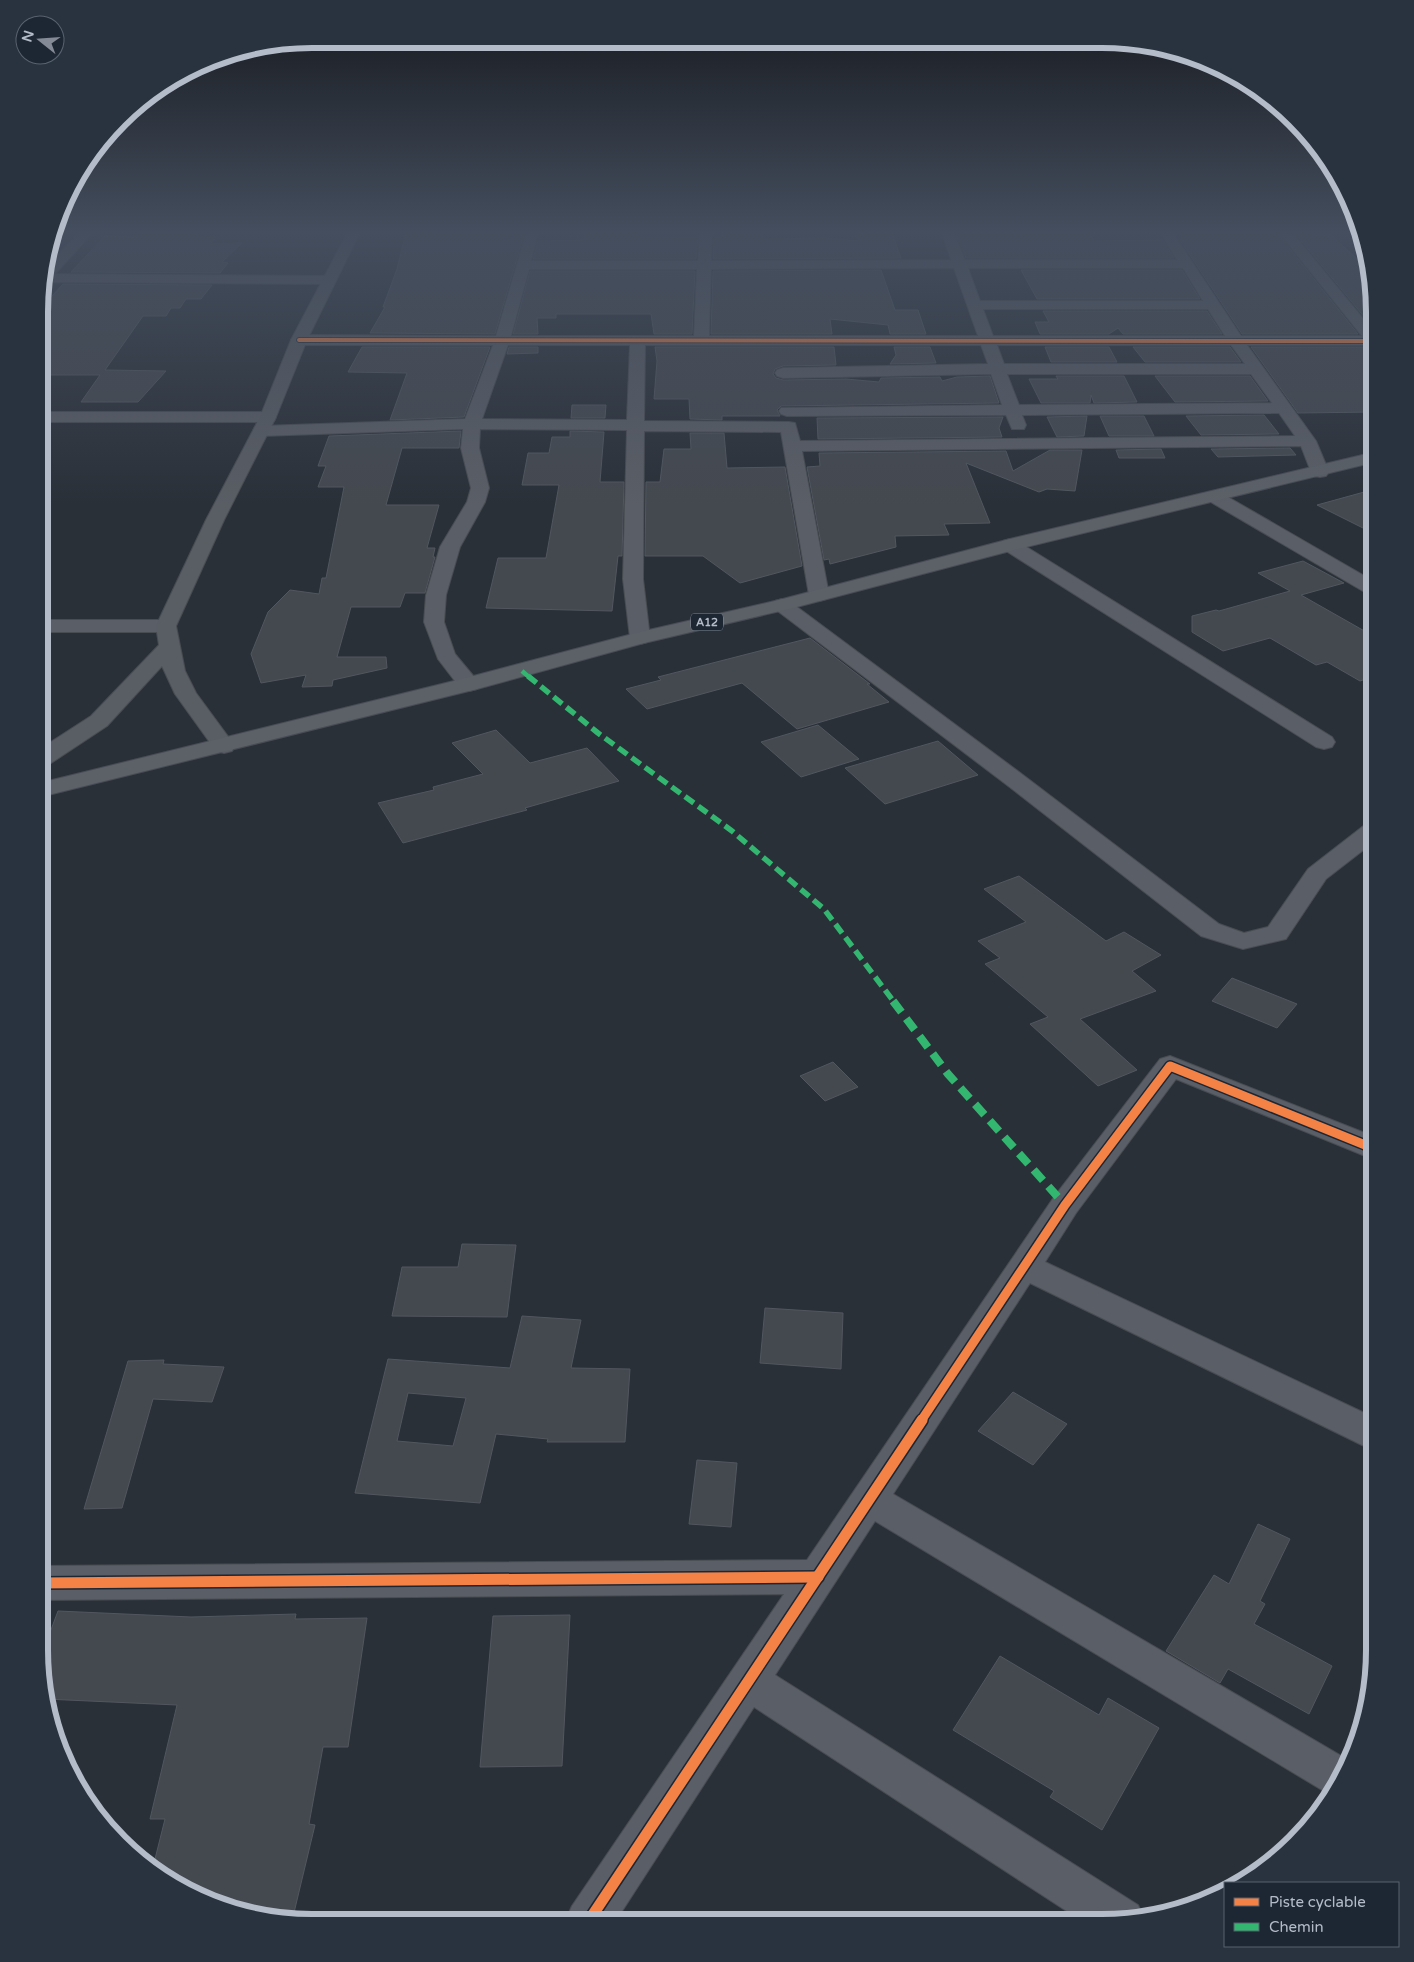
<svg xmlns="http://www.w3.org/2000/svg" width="1414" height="1962" font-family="'Varela Round',sans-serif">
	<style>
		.building { fill: #444950; stroke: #52575f; fill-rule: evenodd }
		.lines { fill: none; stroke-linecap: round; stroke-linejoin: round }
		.street-casing { stroke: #484c53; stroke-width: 2 }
		.secondary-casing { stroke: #484c53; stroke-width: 2 }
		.primary-casing { stroke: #484c55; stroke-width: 2 }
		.street { fill: #5a5e66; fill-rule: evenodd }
		.secondary { fill: #595d64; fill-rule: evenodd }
		.primary { fill: #5c6168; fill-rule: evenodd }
		.quiet-far2 { stroke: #33b770; stroke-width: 4.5; stroke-dasharray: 9 4.5; stroke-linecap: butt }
		.quiet-far1 { stroke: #33b770; stroke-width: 5.5; stroke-dasharray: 11 5.5; stroke-linecap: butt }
		.quiet { stroke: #33b770; stroke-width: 8; stroke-dasharray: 14 8; stroke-linecap: butt }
		.cycleway-far2-casing { stroke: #1d2633; stroke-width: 5.5 }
		.cycleway-far1-casing { stroke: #1d2633; stroke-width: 12 }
		.cycleway-casing { stroke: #1d2633; stroke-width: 14 }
		.cycleway-far2 { stroke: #f48246; stroke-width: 4 }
		.cycleway-far1 { stroke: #f48246; stroke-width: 9 }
		.cycleway { stroke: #f48246; stroke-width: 11 }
		.labels { text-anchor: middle; stroke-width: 4.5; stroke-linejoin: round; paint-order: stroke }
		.shield { fill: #1d2633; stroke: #878f9c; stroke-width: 1 }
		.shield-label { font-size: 11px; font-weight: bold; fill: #b4bcc9 }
		.rim { fill: none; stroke: #b4bcc9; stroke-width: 6 }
	</style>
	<rect width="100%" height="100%" fill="#2a3038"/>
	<g class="building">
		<polygon points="169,230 204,230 197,237 216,237 210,244 242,243 222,262 228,263 220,273 71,272 105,236 135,237 140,231 167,231"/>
		<polygon points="856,230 891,230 901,258 713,259 714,238 722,238 722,233 763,234 762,239 825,238 859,241"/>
		<polygon points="955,230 1088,231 1094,241 1163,240 1174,258 966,258"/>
		<polygon points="1175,230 1275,230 1358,334 1242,334 1180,240 1184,240"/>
		<polygon points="487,231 525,231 495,334 370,333 385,307 383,307 397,269 406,232"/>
		<polygon points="585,232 637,232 637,237 698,238 696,259 533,259 538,241 584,240"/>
		<polygon points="1294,232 1331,235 1370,271 1375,311 1375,330"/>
		<polygon points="881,270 895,310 918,310 926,334 890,334 888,325 830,319 832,334 711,334 713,271"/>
		<polygon points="1021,270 1182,270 1200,299 1037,299"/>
		<polygon points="530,271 695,271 692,334 654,334 651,314 556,314 556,318 537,318 538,334 513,334"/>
		<polygon points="63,284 212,285 201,299 186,299 180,308 171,308 166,316 143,316 105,370 166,371 138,402 81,402 100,375 41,375 41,308"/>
		<polygon points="1043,311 1207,311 1222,334 1123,334 1118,328 1109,334 1040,334 1035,322 1049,322"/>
		<polygon points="362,347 490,347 464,417 390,420 407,373 348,372"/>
		<polygon points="509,347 538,347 538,353 507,354"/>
		<polygon points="655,347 834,347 836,365 783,366 775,369 773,374 776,378 783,380 846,379 879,382 881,378 940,377 942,381 957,377 990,376 999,403 781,406 777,410 780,416 722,416 722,420 690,419 689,399 654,399 657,361"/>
		<polygon points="894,347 930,347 936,363 890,364 896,355"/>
		<polygon points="1045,347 1109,347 1117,362 1051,362"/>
		<polygon points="1133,347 1230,347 1241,362 1145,362"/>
		<polygon points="1251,347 1375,347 1375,412 1298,413"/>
		<polygon points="1056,376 1124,376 1137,402 1094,403 1091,395 1090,403 1041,403 1029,379 1058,379"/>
		<polygon points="1155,376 1250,376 1268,401 1175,402"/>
		<polygon points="572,405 606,405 605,418 571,418"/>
		<polygon points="1264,415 1279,434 1201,435 1186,416"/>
		<polygon points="1087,416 1084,436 1057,437 1047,417"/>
		<polygon points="1100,416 1144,416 1154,436 1109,436"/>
		<polygon points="1003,417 999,428 1002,437 818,439 817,418"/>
		<polygon points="461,431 459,448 402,448 386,505 439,505 427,548 435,548 433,557 435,557 425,593 405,593 400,607 351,607 337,657 386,657 387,668 333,680 332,686 302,687 306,675 261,683 251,654 268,612 290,590 319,594 322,578 326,578 344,487 318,487 326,466 318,466 329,436"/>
		<polygon points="570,431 604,432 600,482 624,482 622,556 618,556 612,611 486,608 498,558 546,558 559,485 522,485 528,453 549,453 552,437 570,437"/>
		<polygon points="690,433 724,433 727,468 785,467 802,566 740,583 703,556 645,556 646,482 660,482 664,449 691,449"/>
		<polygon points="1290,448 1296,455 1218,457 1211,449"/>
		<polygon points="1161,449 1165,458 1119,458 1116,450"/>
		<polygon points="1050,450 1082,450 1075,491 1047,489 1039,492 966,463 990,523 944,524 949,535 895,536 896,547 830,564 829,559 824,560 807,467 820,466 819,453 1006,451 1013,471"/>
		<polygon points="1375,489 1375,534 1317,505"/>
		<polygon points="1303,561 1344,583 1301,595 1375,637 1375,676 1360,681 1327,662 1316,665 1270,638 1223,651 1192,632 1192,616 1216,610 1219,611 1290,591 1258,573"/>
		<polygon points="810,638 870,684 867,684 889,702 797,729 742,683 647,709 626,689 661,680 658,677"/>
		<polygon points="818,725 859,759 801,777 761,742"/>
		<polygon points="496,730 530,763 587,748 619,781 525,808 527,810 403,843 378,803 434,790 433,787 483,774 452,743"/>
		<polygon points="938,741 978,775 885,804 845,768"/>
		<polygon points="1019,876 1106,941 1124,932 1161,955 1132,971 1156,991 1080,1019 1137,1070 1098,1086 1030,1024 1048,1017 985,964 1000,958 978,941 1026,922 984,889"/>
		<polygon points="1232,978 1297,1004 1277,1028 1212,1001"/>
		<polygon points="833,1062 858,1087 825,1101 800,1076"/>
		<polygon points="462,1244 516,1245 507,1317 392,1316 402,1267 458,1267"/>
		<polygon points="765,1308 843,1313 841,1369 760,1363"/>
		<path d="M522,1316L581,1320L571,1368L630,1369L625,1442H547L548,1439L496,1434L480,1503L355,1493L388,1359L510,1368ZM408,1393L466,1398L453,1446L397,1441Z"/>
		<polygon points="164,1360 163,1364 224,1367 212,1402 153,1399 122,1508 84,1509 128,1361"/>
		<polygon points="1013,1392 1067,1424 1033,1465 978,1431"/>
		<polygon points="697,1460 737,1463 731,1527 689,1524"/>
		<polygon points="1258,1524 1290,1539 1260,1601 1265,1604 1254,1624 1332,1666 1309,1714 1228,1669 1220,1683 1166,1651 1214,1575 1229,1584"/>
		<polygon points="58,1611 191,1617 296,1614 295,1619 367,1618 348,1747 323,1747 309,1824 315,1825 292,1921 276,1921 207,1903 152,1871 165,1819 150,1819 177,1705 45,1699 40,1659"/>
		<polygon points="570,1615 562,1766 480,1767 493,1616"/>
		<polygon points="1000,1656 1099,1715 1108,1698 1159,1728 1102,1830 1050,1797 1054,1791 953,1730"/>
	</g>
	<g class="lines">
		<defs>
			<g id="street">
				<polygon points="82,230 95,230 55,274 329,276 336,280 329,284 47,282 41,284 43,270"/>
				<path d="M527,230H539L531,261H698L700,230H712L711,261L951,260L941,230H953L965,260H1177L1159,230H1171L1241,336H1362L1277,230H1290L1375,333V345H1247L1316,441L1329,472L1326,476L1320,477L1314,476L1311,472L1301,446L802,451L829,595L826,599L819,601L812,599L809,595L781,432L644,431L643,579L650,638L647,642L640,644L633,642L630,638L623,579L627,430L480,429L479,448L489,488L485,502L460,547L446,595L444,622L455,654L480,684L477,689L469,691L461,689L438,659L424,622L426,595L440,547L467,502L471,488L461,448L463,429L261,436L255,435L253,431L255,427L261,426L465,419L493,345H299L294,343L291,340L294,337L299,335L496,336ZM954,268L978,336H709L711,269ZM968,268H1183L1203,301H980ZM529,269H697L694,336H511ZM983,309H1208L1225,336H993ZM508,345H630L627,420L482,419ZM645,345H981L988,364L783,368L777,370L775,373L777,376L783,378L991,374L1002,405L781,408L779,411L781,414L787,416L1006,415L1012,429H1024L1026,425L1022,415L1279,413L1295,436L800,441L795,423L789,422L644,421ZM997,345H1231L1245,364H1004ZM1007,374H1251L1272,403L1019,405Z"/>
				<polygon points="41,412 268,412 274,413 276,417 274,421 268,422 41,422"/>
				<polygon points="1215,492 1221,493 1375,582 1375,596 1368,594 1209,501 1206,497 1209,493"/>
				<polygon points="1010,539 1017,541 1332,737 1335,742 1332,747 1324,749 1316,747 1003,549 1000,545 1003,541"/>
				<polygon points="782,599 789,601 1023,775 1219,924 1244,933 1268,927 1308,869 1366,824 1375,822 1375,841 1326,879 1286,939 1243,949 1201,936 1007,785 775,609 772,605 775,601"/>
				<polygon points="41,620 166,620 173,622 176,626 173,630 166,632 41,632"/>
				<polygon points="1170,1056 1375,1137 1375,1160 1176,1079 1076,1213 1045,1262 1375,1418 1375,1450 1362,1445 1030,1283 893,1494 1350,1761 1332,1796 875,1521 775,1675 1138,1905 1144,1919 1085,1923 754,1707 615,1922 565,1922 572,1906 784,1594 39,1600 39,1566 807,1560 1054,1197 1160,1059"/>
			</g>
			<polygon id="secondary" points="349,230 361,230 307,340 276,417 224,520 176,626 185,671 196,693 235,746 232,751 224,753 216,751 175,694 162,666 107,726 48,765 40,767 40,749 91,716 159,645 156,626 206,520 260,417 291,340"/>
			<polygon id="primary" points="1375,452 1375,462 1014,550 789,609 644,643 477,689 40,797 40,783 462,679 640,632 779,600 1010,539"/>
		</defs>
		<use href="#street" class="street-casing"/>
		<use href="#secondary" class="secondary-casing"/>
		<use href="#primary" class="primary-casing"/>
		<use href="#street" class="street"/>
		<use href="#secondary" class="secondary"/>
		<use href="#primary" class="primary"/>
		<polyline class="quiet-far2" points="522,671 529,677"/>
		<polyline class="quiet-far1" points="528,676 598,733 732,831 824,909 894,1002"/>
		<polyline class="quiet" points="893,1001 948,1074 1065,1205"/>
		<defs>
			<polyline id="cycleway-far2" points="299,340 1375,341"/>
			<polyline id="cycleway-far1" points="921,1421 1065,1205 1170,1066 1375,1149"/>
			<g id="cycleway">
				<polyline points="39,1583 818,1577"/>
				<polyline points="588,1922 922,1420"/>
			</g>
		</defs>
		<use href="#cycleway-far2" class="cycleway-far2-casing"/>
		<use href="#cycleway-far1" class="cycleway-far1-casing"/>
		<use href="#cycleway" class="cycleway-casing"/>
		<use href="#cycleway-far2" class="cycleway-far2"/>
		<use href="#cycleway-far1" class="cycleway-far1"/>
		<use href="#cycleway" class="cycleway"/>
	</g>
	<linearGradient id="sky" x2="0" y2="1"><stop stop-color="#171a1f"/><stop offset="0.46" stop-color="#444e5e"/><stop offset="1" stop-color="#444e5e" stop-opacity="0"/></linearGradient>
	<rect width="1414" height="504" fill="url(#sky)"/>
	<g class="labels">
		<rect class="shield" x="691" y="613.5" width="32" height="17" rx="4"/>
		<g class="shield-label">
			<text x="707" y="626">A12</text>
		</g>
	</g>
	<path d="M0 0H1414V1962H0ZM312 48H1102A264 264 0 0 1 1366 312V1650A264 264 0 0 1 1102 1914H312A264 264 0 0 1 48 1650V312A264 264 0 0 1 312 48Z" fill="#29323f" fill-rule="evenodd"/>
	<path class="rim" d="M312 48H1102A264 264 0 0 1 1366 312V1650A264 264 0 0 1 1102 1914H312A264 264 0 0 1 48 1650V312A264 264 0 0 1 312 48Z"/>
	<rect x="1224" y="1882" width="175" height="65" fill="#1d2633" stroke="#59626f"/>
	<rect x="1234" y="1898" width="25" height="8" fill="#f48246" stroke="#59626f"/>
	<text x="1269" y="1907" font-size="15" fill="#b4bcc9">Piste cyclable</text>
	<rect x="1234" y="1923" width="25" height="8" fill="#33b770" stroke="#59626f"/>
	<text x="1269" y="1932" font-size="15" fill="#b4bcc9">Chemin</text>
	<g transform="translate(40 40) rotate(287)"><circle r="24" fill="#1d2633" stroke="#59626f"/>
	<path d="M0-4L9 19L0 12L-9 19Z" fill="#848b96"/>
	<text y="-8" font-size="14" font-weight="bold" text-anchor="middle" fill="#b4bcc9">N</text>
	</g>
</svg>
